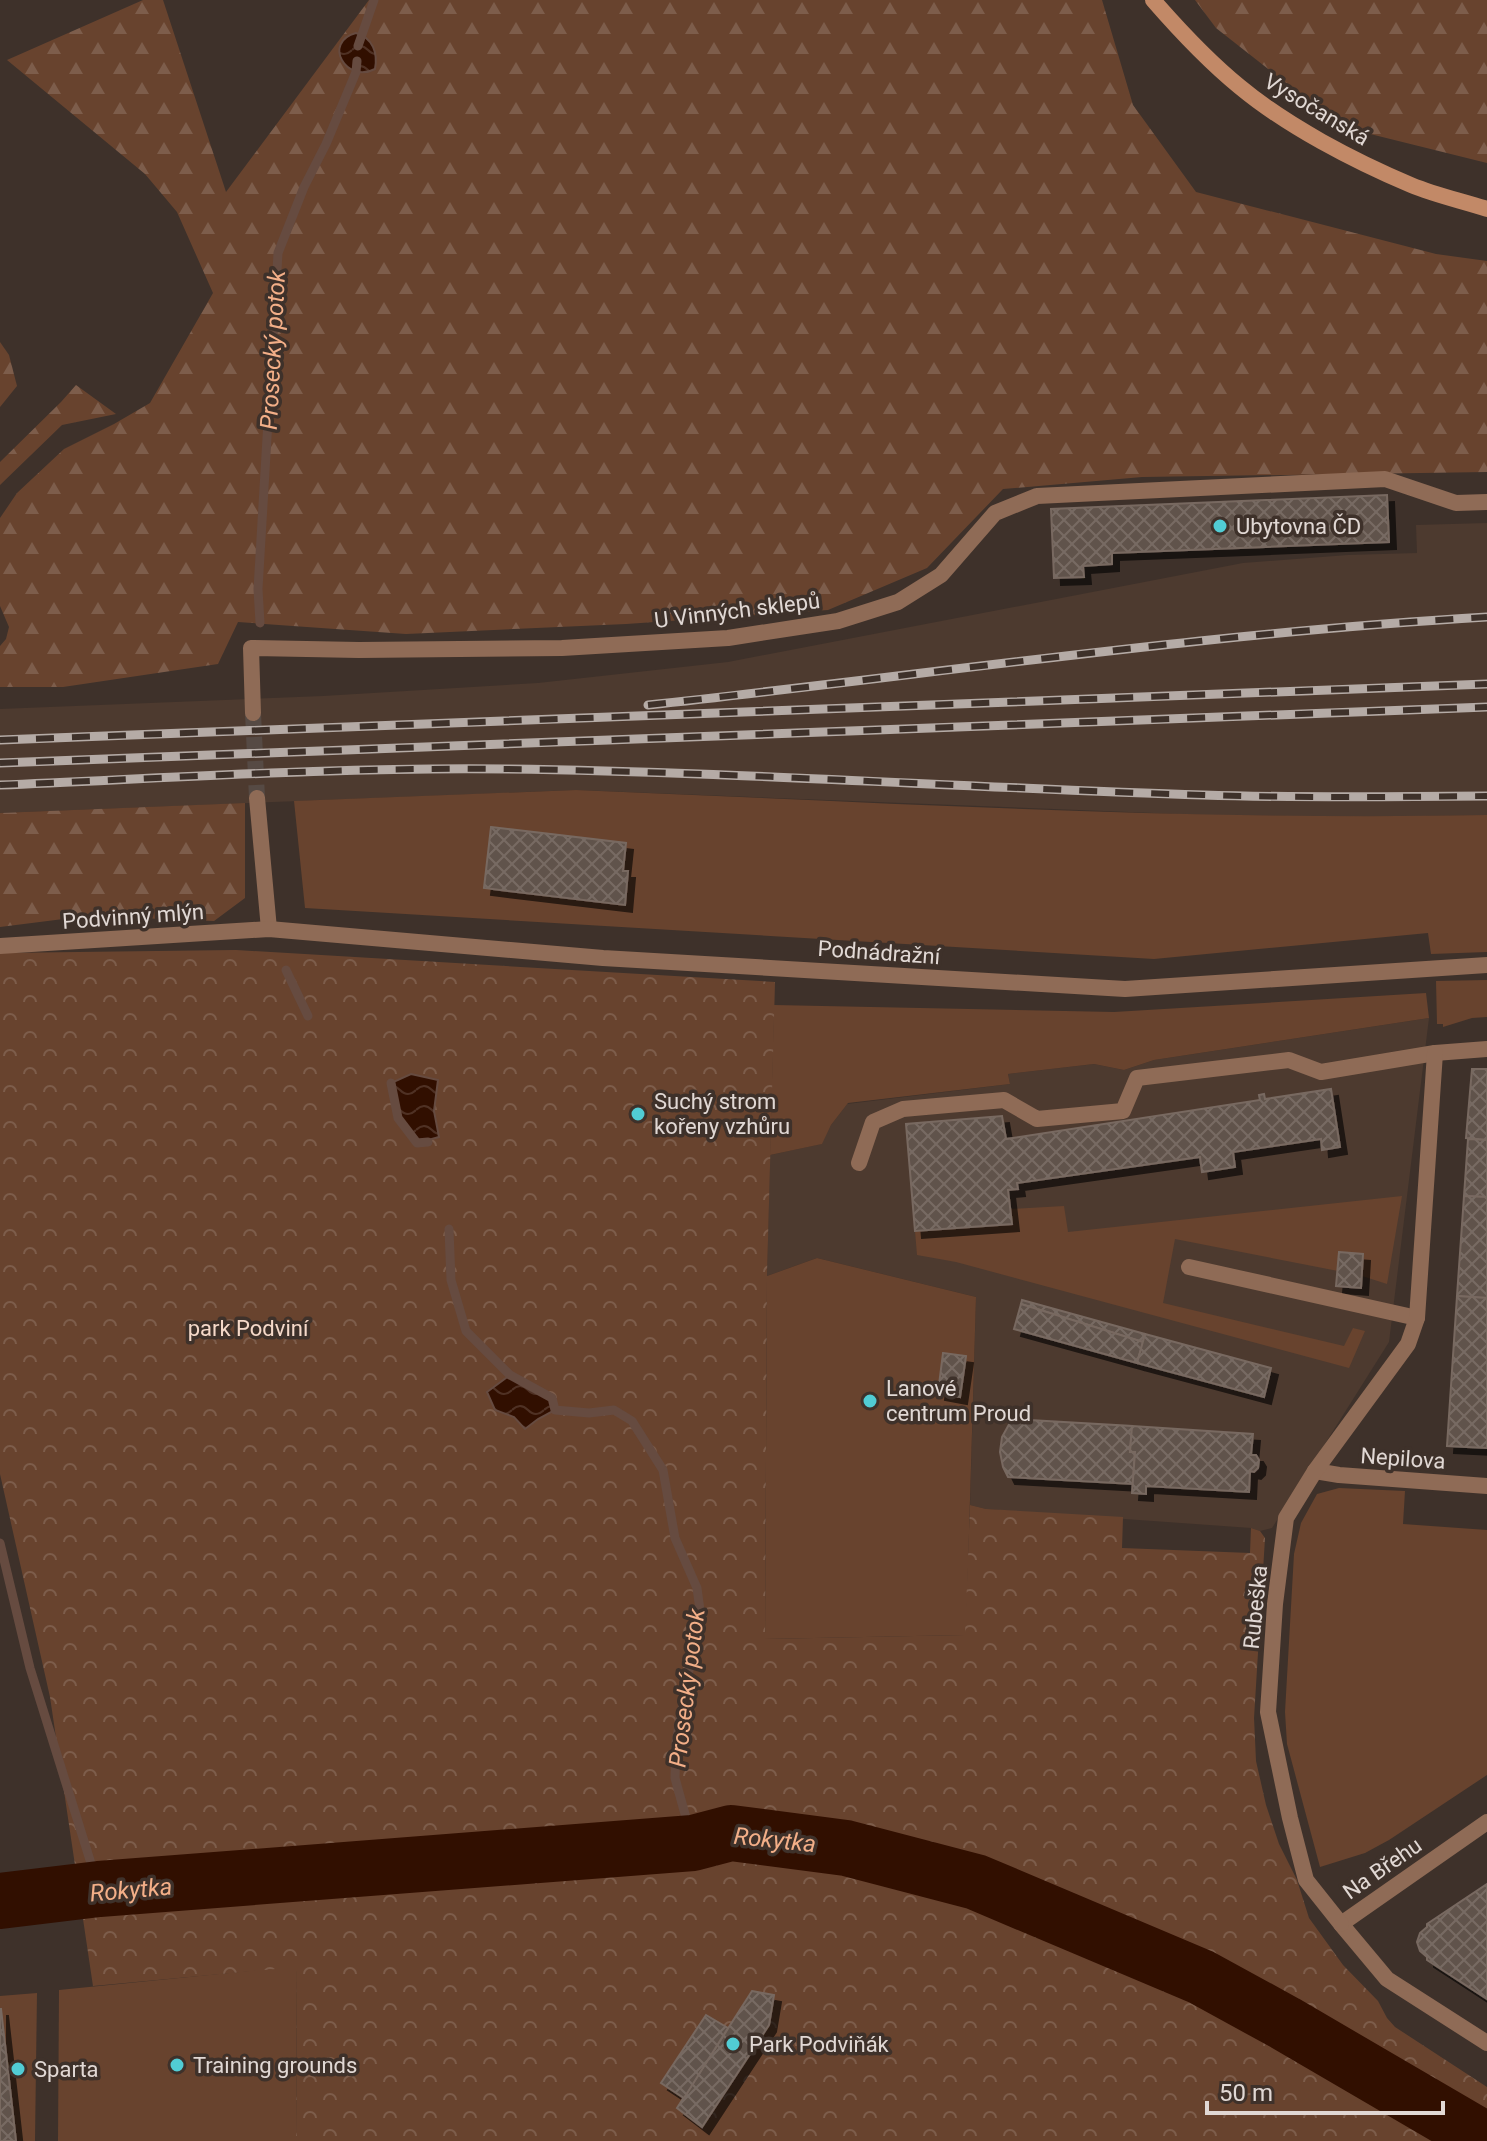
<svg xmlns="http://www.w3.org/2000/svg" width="1487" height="2141" font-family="Roboto,sans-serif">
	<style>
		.built { fill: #4d3a2f }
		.green { fill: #68432e }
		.forest { fill: url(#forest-firs) }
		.park { fill: url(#park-crowns); fill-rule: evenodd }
		.water { fill: url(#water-waves); stroke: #664b40; stroke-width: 2 }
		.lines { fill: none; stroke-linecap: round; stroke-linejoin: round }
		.stream { stroke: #664b40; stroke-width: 9 }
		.river { stroke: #310f00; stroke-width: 56 }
		.building { fill: url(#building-cross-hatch); stroke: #786961; stroke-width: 2; filter: url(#shadow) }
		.minor-tunnel { stroke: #564a44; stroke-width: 16; stroke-dasharray: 16 8; stroke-linecap: butt }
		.minor { stroke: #8f6b56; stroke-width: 16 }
		.secondary { stroke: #c28967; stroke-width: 16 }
		.rail-casing { stroke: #b5aba6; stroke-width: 9 }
		.rail { stroke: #3e312a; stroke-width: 6; stroke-dasharray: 18; stroke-linecap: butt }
		.poi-dot { fill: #51ccd4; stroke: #3e312a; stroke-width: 3 }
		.labels { text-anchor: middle; stroke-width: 7; stroke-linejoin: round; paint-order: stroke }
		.street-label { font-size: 22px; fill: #e1d8d4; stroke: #3e312a }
		.poi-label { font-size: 22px; fill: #e1d8d4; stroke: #3e312a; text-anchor: start }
		.park-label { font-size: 22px; fill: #f5d9c9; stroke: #3e312a }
		.water-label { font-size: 24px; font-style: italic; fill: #f3af88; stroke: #3e312a }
	</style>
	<defs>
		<pattern id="forest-firs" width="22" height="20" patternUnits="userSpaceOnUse" patternTransform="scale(2)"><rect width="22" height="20" fill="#68432e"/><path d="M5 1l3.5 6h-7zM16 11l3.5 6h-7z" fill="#7d5d4b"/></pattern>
		<pattern id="park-crowns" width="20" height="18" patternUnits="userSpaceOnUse" patternTransform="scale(2)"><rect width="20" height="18" fill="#68432e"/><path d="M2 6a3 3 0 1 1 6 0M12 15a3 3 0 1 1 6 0" fill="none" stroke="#7d5d4b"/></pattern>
		<pattern id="water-waves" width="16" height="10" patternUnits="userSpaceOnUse" patternTransform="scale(2)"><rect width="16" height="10" fill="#310f00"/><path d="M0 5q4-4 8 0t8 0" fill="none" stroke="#4f3124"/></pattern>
		<pattern id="building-cross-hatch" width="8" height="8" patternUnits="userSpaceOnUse" patternTransform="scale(2)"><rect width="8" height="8" fill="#61534b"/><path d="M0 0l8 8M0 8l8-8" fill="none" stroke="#776b64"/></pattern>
		<filter id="shadow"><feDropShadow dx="7" dy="7" stdDeviation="0" flood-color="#0009"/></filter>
	</defs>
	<rect width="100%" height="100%" fill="#3e312a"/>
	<g class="built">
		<polygon points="1487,523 1487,815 1361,817 1203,815 576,790 0,813 0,709 323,696 538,683 728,662 1243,563 1348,555 1417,553 1416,525"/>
		<polygon points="1429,1018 1389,1342 1272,1528 1260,1531 1251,1528 986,1509 970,1505 976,1297 817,1258 767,1276 770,1155 821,1144 831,1125 847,1104 1010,1084 1008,1074 1094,1064 1124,1070 1154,1060"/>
	</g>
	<g class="green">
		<path d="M576,790C879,802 1183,821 1487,815V952L1431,954L1428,933L1154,959L305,908L294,801Z"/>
		<polygon points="1487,980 1487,1017 1472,1018 1443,1027 1443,1024 1437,1024 1436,981"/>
		<polygon points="1426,993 1429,1018 1154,1060 1124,1070 1094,1064 1008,1074 1010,1084 848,1103 831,1125 822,1144 770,1155 774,1005 1114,1012"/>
		<polygon points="1402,1196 1387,1284 1362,1276 1363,1254 1339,1252 1338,1271 1175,1239 1163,1303 1344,1346 1353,1328 1365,1331 1349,1368 956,1262 917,1255 915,1231 1012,1224 1010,1209 1064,1206 1068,1232"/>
		<polygon points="817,1258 976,1297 966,1635 765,1639 767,1276"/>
		<polygon points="1339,1488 1405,1491 1403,1524 1487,1530 1487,1775 1389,1840 1365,1853 1320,1867 1287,1744 1285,1712 1294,1554 1301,1523 1317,1494"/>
		<polygon points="297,1966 296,2141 58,2141 59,1990"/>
		<polygon points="37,1993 35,2141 0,2141 0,1996"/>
	</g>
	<g class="forest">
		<polygon points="143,0 163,0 226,192 369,0 1102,0 1133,105 1196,192 1436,254 1487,261 1487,472 1142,477 1003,489 927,568 828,610 626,624 406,634 238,622 218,664 63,687 0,687 0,646 6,639 9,627 0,606 0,518 17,493 64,449 114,424 150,403 213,293 177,212 145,174 7,60"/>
		<polygon points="1195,0 1487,0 1487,163 1342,127 1216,28"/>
		<polygon points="0,342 9,355 17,386 0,407"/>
		<polygon points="76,385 116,414 62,425 0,485 0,462 61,402"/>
		<polygon points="245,803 245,898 214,921 87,916 0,927 0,813"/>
	</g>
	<path class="park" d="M236,950L775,982L767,1276L765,1639L965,1635L970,1505L986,1509L1123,1517L1122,1548L1250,1553L1251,1528L1260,1531L1265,1538L1254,1718L1256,1761L1266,1805L1279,1844L1297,1880L1309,1918L1343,1965L1378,2001L1387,2018L1395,2027L1487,2087V2141H296L297,1967L93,1986L50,1697L0,1474V953ZM752,1991L774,1995L702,2126L677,2108Z"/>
	<g class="water">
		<path d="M356,33C373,38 378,53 375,69C346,84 322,42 356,33Z"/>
		<polygon points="411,1074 438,1080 434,1111 439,1137 417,1143 398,1118 391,1083"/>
		<polygon points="510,1375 552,1398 555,1410 538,1419 525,1429 514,1417 495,1410 487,1392"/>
	</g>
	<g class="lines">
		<g class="stream">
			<polyline points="358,46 374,0"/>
			<polyline points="260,623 258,589 278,253 304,187 326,144 356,72 357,61"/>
			<polyline points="286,970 308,1016"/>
			<polyline points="391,1083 398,1118 417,1143 428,1142"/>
			<polyline points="449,1229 451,1280 466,1331 510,1375 552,1398 555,1410 589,1413 614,1410 632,1421 663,1470 675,1538 697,1588 700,1610 676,1742 675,1778 693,1843"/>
			<polyline points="0,1543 30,1668 99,1889"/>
		</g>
		<polyline class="river" points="0,1901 99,1889 693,1843 731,1833 846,1848 976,1882 1201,1977 1285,2023 1487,2141"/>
	</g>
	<g class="building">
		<polygon points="1387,495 1389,542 1112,553 1112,564 1083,566 1084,577 1054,578 1051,509"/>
		<polygon points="491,827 626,843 623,871 628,871 625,905 484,888"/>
		<polygon points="1472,1069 1487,1069 1487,1140 1466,1138"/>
		<polygon points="1331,1089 1340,1147 1322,1150 1321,1139 1233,1152 1235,1167 1202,1172 1200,1157 1017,1183 1018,1189 1008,1190 1012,1224 915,1231 906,1124 1002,1116 1006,1139 1260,1100 1259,1095 1264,1094 1265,1099"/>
		<polygon points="1468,1139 1487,1140 1487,1197 1464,1196"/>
		<polygon points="1464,1196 1487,1197 1487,1298 1457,1296"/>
		<polygon points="1339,1252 1363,1254 1361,1288 1336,1286"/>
		<polygon points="1457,1296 1487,1298 1487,1448 1447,1446"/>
		<polygon points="1022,1300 1145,1334 1143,1342 1021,1304"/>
		<polygon points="1021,1304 1143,1342 1137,1363 1014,1329"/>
		<polygon points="1145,1334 1271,1368 1264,1397 1137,1363"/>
		<polygon points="943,1353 966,1356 960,1397 938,1393"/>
		<polygon points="1012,1419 1132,1426 1130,1452 1135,1452 1133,1484 1008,1477 1003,1467 1000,1452 1002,1437"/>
		<polygon points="1132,1426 1253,1434 1251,1455 1256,1455 1259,1460 1258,1468 1254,1472 1250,1471 1249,1492 1146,1486 1146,1494 1132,1493 1135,1452 1130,1452"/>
		<polygon points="1487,1884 1487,1999 1427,1960 1427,1957 1420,1951 1417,1942 1420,1933 1427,1927 1427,1924"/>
		<polygon points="752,1991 774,1995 769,2025 702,2127 677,2108"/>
		<polygon points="0,2009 1,2009 16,2141 0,2141"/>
		<polygon points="706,2015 728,2028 684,2098 661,2083"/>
	</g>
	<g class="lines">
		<polyline class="minor-tunnel" points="253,713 257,798"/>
		<g class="minor">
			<polyline points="253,713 251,648 359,650 562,648 728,638 838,621 898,602 941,575 995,513 1037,496 1385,479 1456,503 1487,502"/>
			<polyline points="257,798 269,929"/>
			<polyline points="0,946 269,929 603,958 1125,989 1487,965"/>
			<polyline points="859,1163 873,1122 903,1109 1004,1100 1037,1119 1123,1111 1137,1078 1289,1060 1321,1072 1435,1053 1487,1049"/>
			<polyline points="1189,1267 1417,1318"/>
			<polyline points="1315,1471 1339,1475 1487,1486"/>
			<polyline points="1487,1822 1341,1924 1387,1979 1487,2043"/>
			<polyline points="1341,1924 1306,1880 1290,1818 1268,1712 1275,1604 1286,1518 1315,1471 1408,1344 1417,1318 1435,1053"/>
		</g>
		<path class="secondary" d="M1153,0C1180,31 1208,61 1240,87C1287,126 1354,161 1411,185C1435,195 1462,201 1487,209"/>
		<defs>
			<g id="rail">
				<path d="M648,705C928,675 1206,633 1487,617"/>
				<polyline points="0,740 1487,684"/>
				<polyline points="0,763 1487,707"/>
				<path d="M0,785C169,778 339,767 508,769C740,772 971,788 1203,795C1298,798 1392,797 1487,796"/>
			</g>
		</defs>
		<use href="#rail" class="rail-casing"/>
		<use href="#rail" class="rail"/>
	</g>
	<g class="poi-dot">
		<circle cx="1220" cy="526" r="8"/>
		<circle cx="638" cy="1114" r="8"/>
		<circle cx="870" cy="1401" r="8"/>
		<circle cx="733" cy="2044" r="8"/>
		<circle cx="177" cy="2065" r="8"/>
		<circle cx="18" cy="2069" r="8"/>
	</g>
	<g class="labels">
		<g class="street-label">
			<text transform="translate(1317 109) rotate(31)" y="8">Vysočanská</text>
			<text transform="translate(737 610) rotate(-7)" y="8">U Vinných sklepů</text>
			<text transform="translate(133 916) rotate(-4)" y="8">Podvinný mlýn</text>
			<text transform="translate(879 952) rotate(4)" y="8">Podnádražní</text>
			<text transform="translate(1403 1458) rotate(4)" y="8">Nepilova</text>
			<text transform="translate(1255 1607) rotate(-84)" y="8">Rubeška</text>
			<text transform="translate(1382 1868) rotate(-35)" y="8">Na Břehu</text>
		</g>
		<g class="poi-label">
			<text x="1236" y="534">Ubytovna ČD</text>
			<text x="654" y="1109">Suchý strom<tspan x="654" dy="25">kořeny vzhůru</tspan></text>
			<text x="886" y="1396">Lanové<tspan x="886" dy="25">centrum Proud</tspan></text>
			<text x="749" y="2052">Park Podviňák</text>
			<text x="193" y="2073">Training grounds</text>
			<text x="34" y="2077">Sparta</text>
		</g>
		<g class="park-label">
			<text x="248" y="1336">park Podviní</text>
		</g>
		<g class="water-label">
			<text transform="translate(273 350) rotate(-87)" y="8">Prosecký potok</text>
			<text transform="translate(687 1688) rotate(-83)" y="8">Prosecký potok</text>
			<text transform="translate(775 1840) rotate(6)" y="8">Rokytka</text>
			<text transform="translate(131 1890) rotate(-5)" y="8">Rokytka</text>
		</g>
	</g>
	<path d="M1207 2101v12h236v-12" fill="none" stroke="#e1d8d4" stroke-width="4"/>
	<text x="1219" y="2101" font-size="24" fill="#e1d8d4" stroke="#3e312a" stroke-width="6" paint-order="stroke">50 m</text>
</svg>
